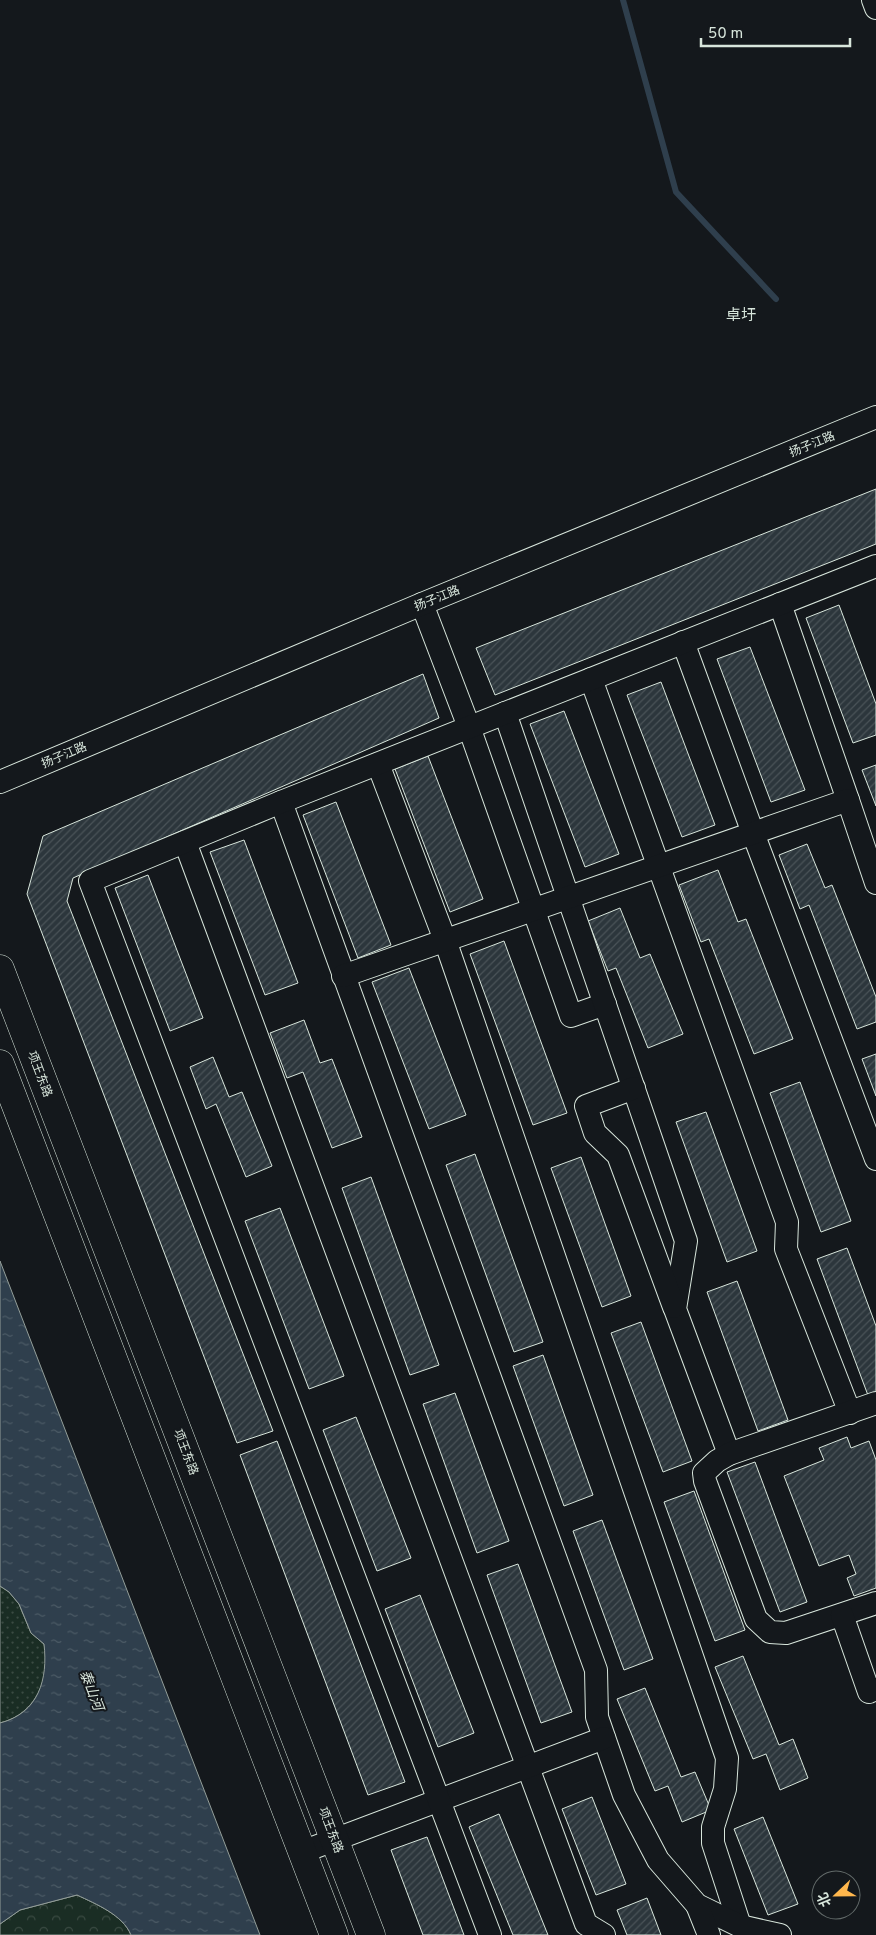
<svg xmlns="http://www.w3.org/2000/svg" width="876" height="1935" font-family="Overpass,'Noto Sans SC',sans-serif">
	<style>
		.grass { fill: url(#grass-dots); stroke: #939e99 }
		.park { fill: url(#park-crowns); stroke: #939e99 }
		.water { fill: url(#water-ripples); stroke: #939e99 }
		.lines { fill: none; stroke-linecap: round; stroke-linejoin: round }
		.stream { stroke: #2f3f4d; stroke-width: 6 }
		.building { fill: url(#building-hatch); stroke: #d8e6dc }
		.minor-casing { stroke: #d8e6dc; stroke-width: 24 }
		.major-casing { stroke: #d8e6dc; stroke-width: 29 }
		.minor { stroke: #14181c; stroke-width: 22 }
		.major { stroke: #14181c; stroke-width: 28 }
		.labels { text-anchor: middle; stroke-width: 4; stroke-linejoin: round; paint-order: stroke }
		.street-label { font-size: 12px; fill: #d8e6dc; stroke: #14181c }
		.water-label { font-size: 14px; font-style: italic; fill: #d8e6dc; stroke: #14181c }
		.quarter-label { font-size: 15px; fill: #d8e6dc; stroke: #14181c }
	</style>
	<defs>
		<pattern id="grass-dots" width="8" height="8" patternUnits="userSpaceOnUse" patternTransform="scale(1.25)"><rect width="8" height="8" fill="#1a2d24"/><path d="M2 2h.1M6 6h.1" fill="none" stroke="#3b4b43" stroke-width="1.8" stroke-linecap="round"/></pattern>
		<pattern id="park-crowns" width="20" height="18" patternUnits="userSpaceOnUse" patternTransform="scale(1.25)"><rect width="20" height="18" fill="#1a2d24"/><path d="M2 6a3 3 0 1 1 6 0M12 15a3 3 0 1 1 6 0" fill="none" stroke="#3b4b43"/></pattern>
		<pattern id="water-ripples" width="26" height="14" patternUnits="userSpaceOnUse" patternTransform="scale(1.25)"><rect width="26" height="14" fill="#2f3f4d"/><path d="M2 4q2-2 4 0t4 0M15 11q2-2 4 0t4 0" fill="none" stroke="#4c5b66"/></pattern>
		<pattern id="building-hatch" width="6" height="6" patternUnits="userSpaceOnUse" patternTransform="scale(1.25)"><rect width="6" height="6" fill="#2c363c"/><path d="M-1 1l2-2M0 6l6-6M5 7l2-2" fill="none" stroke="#4a5358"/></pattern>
	</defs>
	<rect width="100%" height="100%" fill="#14181c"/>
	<path class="grass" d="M0,1586L9,1592L19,1604L31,1633L44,1644C45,1650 47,1657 46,1664C44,1693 28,1716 0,1723Z"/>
	<path class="park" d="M77,1895C96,1904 123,1915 131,1935H0V1924L20,1910Z"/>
	<path class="water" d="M0,1261L260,1935H131C123,1915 96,1904 77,1895L20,1910L0,1924V1723C39,1713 48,1679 44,1644L31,1633L19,1604L9,1592L0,1586Z"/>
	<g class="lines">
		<polyline class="stream" points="623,0 676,192 776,299"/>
	</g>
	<g class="building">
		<polygon points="876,489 876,544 495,695 476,648"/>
		<polygon points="839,605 876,704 876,735 853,743 806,618"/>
		<polygon points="750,647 805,790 771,802 717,659"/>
		<polygon points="423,674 439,718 73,878 67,901 273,1431 237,1443 27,894 43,836"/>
		<polygon points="661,682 715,825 682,837 627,695"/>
		<polygon points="564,711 619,854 585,867 530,724"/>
		<polygon points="428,756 483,899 450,912 395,769"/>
		<polygon points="876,765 876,806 862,770"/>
		<polygon points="336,802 391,945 358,958 303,815"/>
		<polygon points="244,840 298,983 265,995 210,852"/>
		<polygon points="807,844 825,888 832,885 876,997 876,1022 857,1029 809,905 800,909 779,855"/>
		<polygon points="718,870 738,922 746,919 793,1039 754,1054 709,939 701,942 679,885"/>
		<polygon points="148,875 203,1018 170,1031 115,888"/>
		<polygon points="620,908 640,958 650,954 683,1034 648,1048 616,968 608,971 588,921"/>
		<polygon points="504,941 567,1113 533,1125 470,954"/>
		<polygon points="409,968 466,1115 429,1129 372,982"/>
		<polygon points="304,1020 320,1063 332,1059 362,1137 332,1148 303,1072 287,1078 270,1033"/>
		<polygon points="876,1054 876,1096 862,1059"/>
		<polygon points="213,1057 229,1097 242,1092 272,1166 246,1177 216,1104 206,1109 190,1067"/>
		<polygon points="800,1082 851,1221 821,1232 770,1093"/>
		<polygon points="706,1112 757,1251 727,1262 676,1122"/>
		<polygon points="475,1154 543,1342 514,1352 446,1165"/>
		<polygon points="581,1157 631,1296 602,1307 551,1168"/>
		<polygon points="371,1177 439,1365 410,1375 342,1188"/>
		<polygon points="280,1208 344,1376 309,1389 245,1221"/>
		<polygon points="847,1248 876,1326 876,1395 869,1398 817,1259"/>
		<polygon points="737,1281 788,1420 758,1431 707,1292"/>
		<polygon points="641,1322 692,1461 663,1472 611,1333"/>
		<polygon points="543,1355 593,1495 564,1506 513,1366"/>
		<polygon points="455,1393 509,1541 477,1553 423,1404"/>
		<polygon points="356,1417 411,1558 377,1571 323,1430"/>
		<polygon points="847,1437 851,1448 869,1441 876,1460 876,1588 854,1596 847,1578 856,1574 849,1555 819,1566 784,1476 824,1460 819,1448"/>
		<polygon points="277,1441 405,1782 368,1795 240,1455"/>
		<polygon points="755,1462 807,1602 780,1612 727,1472"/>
		<polygon points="694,1491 745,1630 715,1641 664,1502"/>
		<polygon points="602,1520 653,1659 624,1670 573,1531"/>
		<polygon points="518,1564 572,1712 541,1723 487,1575"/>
		<polygon points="420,1595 474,1733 438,1747 385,1609"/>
		<polygon points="743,1656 779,1745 793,1739 808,1778 780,1790 766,1754 753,1759 715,1667"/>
		<polygon points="645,1688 681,1777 695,1772 711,1810 682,1822 668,1786 655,1791 617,1699"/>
		<polygon points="592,1797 626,1884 596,1895 562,1809"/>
		<polygon points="499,1814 548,1935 513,1935 469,1827"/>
		<polygon points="763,1817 798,1904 768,1915 734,1829"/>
		<polygon points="427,1837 464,1935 423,1935 391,1850"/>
		<polygon points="647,1898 661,1935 627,1935 617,1910"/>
	</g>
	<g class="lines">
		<defs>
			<g id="minor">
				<polyline points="873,0 876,8"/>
				<polyline points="422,604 469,727 571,1016 605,1004"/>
				<polyline points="780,604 848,800"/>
				<polyline points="683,642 753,833 876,1159"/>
				<polyline points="591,679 787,1222 786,1249 850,1413"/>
				<polyline points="505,713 686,1241 675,1309 729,1454"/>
				<polyline points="378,764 445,940 727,1758 725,1789 713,1827 713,1843 740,1926"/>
				<polyline points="0,782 422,604 876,417"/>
				<polyline points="281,802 596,1670 597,1717 624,1795 658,1860 697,1905 740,1926 780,1935"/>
				<polyline points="185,842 586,1924 604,1935"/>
				<polyline points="343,976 848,800 876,883"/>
				<polyline points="634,1088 586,1106 595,1133 618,1155 674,1307"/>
				<polyline points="876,1403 729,1454 717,1461 704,1473 705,1481 756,1619 770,1632 786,1633 876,1603"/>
				<polyline points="842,1615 869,1692 876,1689"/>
				<polyline points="302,1852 604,1738"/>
				<polyline points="697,1905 709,1935"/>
				<polyline points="490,1935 90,881 281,802 876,566"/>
			</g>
			<g id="major">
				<polyline points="0,969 371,1935"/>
				<polyline points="0,1064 334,1935"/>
			</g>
		</defs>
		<use href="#minor" class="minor-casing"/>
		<use href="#major" class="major-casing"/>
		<use href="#minor" class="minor"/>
		<use href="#major" class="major"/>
	</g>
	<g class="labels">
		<g class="street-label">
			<text transform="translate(812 444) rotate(-22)" y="4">扬子江路</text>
			<text transform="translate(437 598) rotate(-22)" y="4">扬子江路</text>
			<text transform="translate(64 755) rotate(-23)" y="4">扬子江路</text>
			<text transform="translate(40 1074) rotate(69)" y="4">项王东路</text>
			<text transform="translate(186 1452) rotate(69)" y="4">项王东路</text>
			<text transform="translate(331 1830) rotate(69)" y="4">项王东路</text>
		</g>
		<g class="water-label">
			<text transform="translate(92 1690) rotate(69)" y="5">泰山河</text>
		</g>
		<g class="quarter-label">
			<text x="741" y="320">卓圩</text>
		</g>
	</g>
	<g transform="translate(836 1895) rotate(248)"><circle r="24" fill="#14181c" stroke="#626a69"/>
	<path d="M0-4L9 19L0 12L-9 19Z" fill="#ffb74d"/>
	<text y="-8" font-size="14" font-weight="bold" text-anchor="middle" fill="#d8e6dc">北</text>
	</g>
	<path d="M701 38v8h149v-8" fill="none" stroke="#d8e6dc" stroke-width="2.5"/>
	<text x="708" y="38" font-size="15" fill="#d8e6dc" stroke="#14181c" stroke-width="4" paint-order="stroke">50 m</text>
</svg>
